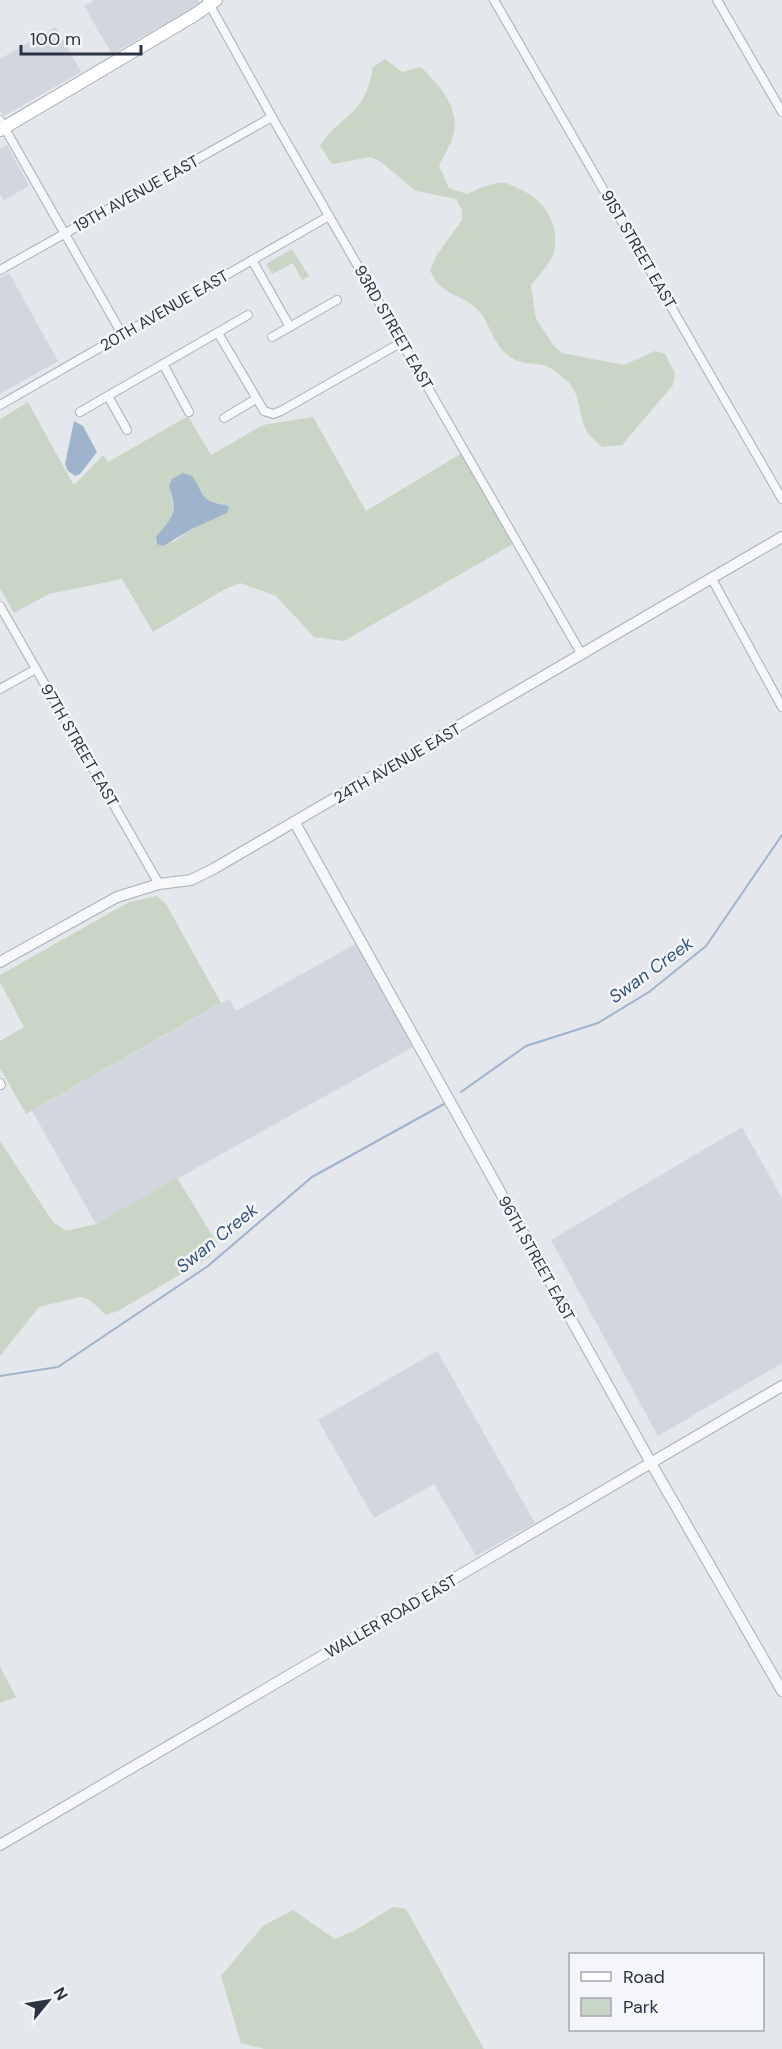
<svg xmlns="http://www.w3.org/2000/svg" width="782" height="2049" font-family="'DM Sans',sans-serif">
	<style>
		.built { fill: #d2d6de }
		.green { fill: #c9d6c5; fill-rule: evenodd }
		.water { fill: #9fb4cc }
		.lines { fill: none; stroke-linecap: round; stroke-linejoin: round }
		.stream { stroke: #9fb4cc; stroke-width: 2 }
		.minor-casing { stroke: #a9aeb7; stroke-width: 10 }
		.tertiary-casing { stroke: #a9aeb7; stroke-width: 12 }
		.secondary-casing { stroke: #a9aeb7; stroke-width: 14 }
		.minor { stroke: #f7f8fa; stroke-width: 8 }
		.tertiary { stroke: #f7f8fa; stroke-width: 10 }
		.secondary { stroke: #fff; stroke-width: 12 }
		.labels { text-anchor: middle; stroke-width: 5; stroke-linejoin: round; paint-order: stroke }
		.street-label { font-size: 16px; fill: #2b3445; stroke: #f4f6f9 }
		.water-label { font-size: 18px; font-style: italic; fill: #34527a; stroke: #f4f6f9 }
	</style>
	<rect width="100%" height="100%" fill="#e4e7ec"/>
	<g class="built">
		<polygon points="95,0 198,0 201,4 112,54 84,6"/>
		<polygon points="56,27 81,72 4,116 0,110 0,59"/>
		<polygon points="7,145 29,186 4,200 0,194 0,149"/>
		<polygon points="9,273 58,361 0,394 0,278"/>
		<polygon points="357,943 415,1046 96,1224 32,1111 229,999 236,1011"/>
		<polygon points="742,1127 782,1198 782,1363 658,1436 551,1240"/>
		<polygon points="437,1351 535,1523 476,1556 434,1484 374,1518 318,1420"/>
	</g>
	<g class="green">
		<path d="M385,59L402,72L421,67C439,85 461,108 453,136C450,146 443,156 439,166L449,188L467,194C478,189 493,181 506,183C510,184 515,187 519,189C543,199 558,220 555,247C554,261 539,274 531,285L536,319L554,346L562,353L624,365L655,351L665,354L675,373L673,385L622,445L602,447C597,442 589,436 586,430C579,416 581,396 569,383C563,377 551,367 543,365C532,363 521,364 512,358C492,346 491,323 478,310C460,292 441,297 430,270L436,256L462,220V210L456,199L416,191L381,162L371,157L332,164L320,146C329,130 345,121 357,107C366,98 371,80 373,67Z"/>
		<polygon points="292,249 309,276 302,280 293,263 272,274 266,264"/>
		<path d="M28,402L73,484H75L103,455L108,462L188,416L211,455L263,425L313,417L366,511L462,453L513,544L344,641L314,637L276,596L240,583L225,589L153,632L122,579L49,594L14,613L0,588V419ZM198,485C206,502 207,502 226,505V513L192,529L172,543C171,520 176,508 169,486Z"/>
		<polygon points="157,896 166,904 221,1003 26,1114 0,1068 0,1041 24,1027 0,982 0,975 129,902"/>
		<polygon points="0,1141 53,1222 66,1231 96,1224 177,1178 217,1243 210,1257 118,1311 106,1315 90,1300 80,1297 39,1307 0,1356"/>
		<polygon points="0,1667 16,1697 0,1703"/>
		<polygon points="393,1907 406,1909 484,2049 265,2049 241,2043 221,1976 263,1926 293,1910 335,1939 354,1931"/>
	</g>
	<g class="water">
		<polygon points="74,421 83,426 97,452 80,474 75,476 68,471 65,464"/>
		<path d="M183,473L192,476C206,496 199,501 226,505L229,507L227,513L192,529L163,546L157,544L156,537C174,515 178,514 169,486L172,479Z"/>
	</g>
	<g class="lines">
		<g class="stream">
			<polyline points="461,1092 526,1046 598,1023 649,992 706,946 782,835"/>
			<polyline points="0,1376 58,1367 208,1266 312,1177 444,1104"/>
		</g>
		<defs>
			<g id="minor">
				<polyline points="207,0 272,117 582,655"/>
				<polyline points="494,0 782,499"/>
				<polyline points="717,0 782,112"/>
				<polyline points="0,120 122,334"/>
				<polyline points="252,260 290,327"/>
				<polyline points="0,270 272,117"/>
				<polyline points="218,333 264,411 273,414 281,411 402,342"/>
				<polyline points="272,337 337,300"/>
				<polyline points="163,364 189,412"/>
				<polyline points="108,396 127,430"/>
				<polyline points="0,405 329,216"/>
				<polyline points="80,412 248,315"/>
				<polyline points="224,418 256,399"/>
				<polyline points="712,579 782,707"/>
				<polyline points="0,606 159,884"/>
				<polyline points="0,689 36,669"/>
				<polyline points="0,1083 1,1085"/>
			</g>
			<g id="tertiary">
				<polyline points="295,823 651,1463 782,1691"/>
				<polyline points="0,962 117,897 159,884 191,880 215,868 782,537"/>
				<polyline points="0,1845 782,1386"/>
			</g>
			<polyline id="secondary" points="0,130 193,16 216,0"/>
		</defs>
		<use href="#minor" class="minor-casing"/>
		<use href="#tertiary" class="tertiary-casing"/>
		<use href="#secondary" class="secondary-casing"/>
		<use href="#minor" class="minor"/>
		<use href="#tertiary" class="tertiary"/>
		<use href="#secondary" class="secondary"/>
	</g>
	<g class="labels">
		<g class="street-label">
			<text transform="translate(136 193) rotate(-29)" y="6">19TH AVENUE EAST</text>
			<text transform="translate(639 249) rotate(60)" y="6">91ST STREET EAST</text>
			<text transform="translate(164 310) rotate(-30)" y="6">20TH AVENUE EAST</text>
			<text transform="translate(394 327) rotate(60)" y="6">93RD STREET EAST</text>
			<text transform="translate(80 745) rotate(60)" y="6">97TH STREET EAST</text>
			<text transform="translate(397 763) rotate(-30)" y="6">24TH AVENUE EAST</text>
			<text transform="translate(537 1258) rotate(61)" y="6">96TH STREET EAST</text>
			<text transform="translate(391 1616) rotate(-30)" y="6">WALLER ROAD EAST</text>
		</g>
		<g class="water-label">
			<text transform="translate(651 970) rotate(-36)" y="6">Swan Creek</text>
			<text transform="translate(217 1238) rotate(-39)" y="6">Swan Creek</text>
		</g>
	</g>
	<rect x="569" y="1953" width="195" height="78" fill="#f4f6f9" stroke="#a4a8b1" stroke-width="1.5"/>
	<rect x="581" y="1972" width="30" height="9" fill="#ffffff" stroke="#a4a8b1" stroke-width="1.5"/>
	<text x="623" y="1983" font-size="18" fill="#2b3445">Road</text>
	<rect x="581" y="1998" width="30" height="18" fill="#c9d6c5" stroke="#a4a8b1" stroke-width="1.5"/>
	<text x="623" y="2013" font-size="18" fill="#2b3445">Park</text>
	<g transform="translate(48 2001) rotate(60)" stroke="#f4f6f9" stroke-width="4.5" paint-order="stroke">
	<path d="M0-4.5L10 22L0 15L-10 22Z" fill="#2b3445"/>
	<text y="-9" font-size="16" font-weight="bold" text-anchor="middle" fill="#2b3445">N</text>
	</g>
	<path d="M21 45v9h120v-9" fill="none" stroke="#2b3445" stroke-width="3"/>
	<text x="30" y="45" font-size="18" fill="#2b3445" stroke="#f4f6f9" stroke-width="4.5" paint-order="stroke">100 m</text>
</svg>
